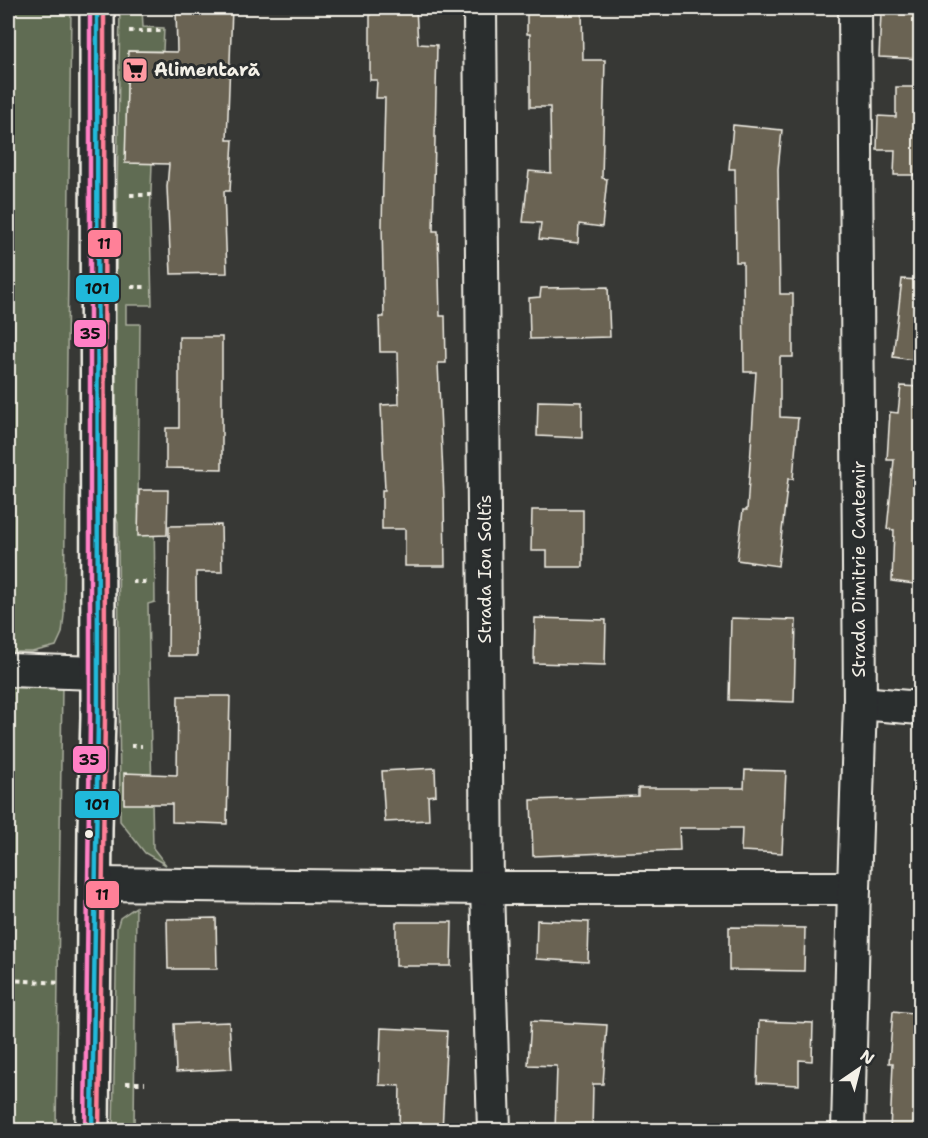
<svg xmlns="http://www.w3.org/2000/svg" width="928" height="1138" font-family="'Shantell Sans',sans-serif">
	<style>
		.green { fill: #616c53; stroke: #aaae9e; stroke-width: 1.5 }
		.building { fill: #6a6353; stroke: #f4f1e8; stroke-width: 1.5 }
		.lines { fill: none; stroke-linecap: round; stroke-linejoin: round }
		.minor-casing { stroke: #f4f1e8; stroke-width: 36 }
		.tertiary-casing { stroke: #f4f1e8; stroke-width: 38 }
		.path { stroke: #f4f1e8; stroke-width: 4; stroke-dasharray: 4.5 4.5; stroke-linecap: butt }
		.minor { stroke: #2a2d2e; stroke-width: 32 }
		.tertiary { stroke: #2a2d2e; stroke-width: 33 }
		.bus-1-casing { stroke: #2a2d2e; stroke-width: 9 }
		.bus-2-casing { stroke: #2a2d2e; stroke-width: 9 }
		.bus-3-casing { stroke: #2a2d2e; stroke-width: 9 }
		.bus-1 { stroke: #20b9da; stroke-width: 4.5 }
		.bus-2 { stroke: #ff8098; stroke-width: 4.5 }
		.bus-3 { stroke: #ff80c5; stroke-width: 4.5 }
		.bus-dot { fill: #f4f1e8; stroke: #2a2d2e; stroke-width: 2 }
		.labels { text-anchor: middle; stroke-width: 6; stroke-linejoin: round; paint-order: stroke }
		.poi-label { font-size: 18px; font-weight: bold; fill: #f4f1e8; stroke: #2a2d2e; text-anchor: start }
		.street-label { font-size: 18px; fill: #f4f1e8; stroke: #2a2d2e }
		.line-badge { stroke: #2a2d2e; stroke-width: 2 }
		.pale-badge-label { font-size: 16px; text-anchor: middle; font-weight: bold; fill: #111 }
	</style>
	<rect width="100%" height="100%" fill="#373835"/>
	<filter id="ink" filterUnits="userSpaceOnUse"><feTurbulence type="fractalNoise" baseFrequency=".0167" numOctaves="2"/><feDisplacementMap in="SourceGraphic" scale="12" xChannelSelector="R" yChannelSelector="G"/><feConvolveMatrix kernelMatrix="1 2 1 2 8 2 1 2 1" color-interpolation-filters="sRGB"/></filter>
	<g filter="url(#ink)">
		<g class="green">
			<polygon points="8,8 71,8 64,615 62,633 56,646 32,652 8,652"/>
			<polygon points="120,8 142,8 143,27 164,28 163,51 128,51 127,92 152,163 150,221 152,305 126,305 126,324 140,324 138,508 154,509 155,602 148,604 153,848 166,865 145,853 120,821 118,523 112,504"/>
			<polygon points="8,685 62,686 56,1130 8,1130"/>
			<polygon points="136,907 134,1130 113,1130 117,928 120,918"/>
		</g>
		<g class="building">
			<polygon points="176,8 232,8 227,140 233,140 230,191 224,191 227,273 171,274 167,187 169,164 125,163 128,51 177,52"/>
			<polygon points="370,8 416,8 418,44 437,45 433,231 438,231 440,316 445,316 446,363 438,363 444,498 445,566 405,566 405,529 382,529 382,490 385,490 381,405 399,404 398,352 380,352 379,317 384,317 382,226 385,98 376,98 377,80 370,80"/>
			<polygon points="527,8 582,8 583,60 605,60 602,178 607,179 602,227 579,224 578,243 539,239 541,223 523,222 529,171 551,173 550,107 530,107 530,34 527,34"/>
			<polygon points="881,13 921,15 921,59 879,57"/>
			<polygon points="896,87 921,87 921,175 894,175 895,150 877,150 878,116 896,117"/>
			<polygon points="733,125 782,130 778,169 780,294 793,294 793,357 780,357 780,417 798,418 793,479 788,479 778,566 737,560 743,510 747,510 756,372 744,372 743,262 736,262 735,169 729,169"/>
			<polygon points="902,279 921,280 921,361 893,357"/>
			<polygon points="608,287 610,337 530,339 529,298 540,297 541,288"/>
			<polygon points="179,337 222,337 222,469 166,468 166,428 179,428"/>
			<polygon points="901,386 921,387 921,585 892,581 894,530 887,529 894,460 887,460 890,412 898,413"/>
			<polygon points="538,401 582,402 582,438 537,436"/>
			<polygon points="139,490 168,490 167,535 138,536"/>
			<polygon points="532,510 583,510 583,567 547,567 547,551 531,551"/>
			<polygon points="221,525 222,572 196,572 197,656 168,656 169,526"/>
			<polygon points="535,618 606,620 605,665 534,663"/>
			<polygon points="731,618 796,620 794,702 729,700"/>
			<polygon points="178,696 230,696 227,824 172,822 172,804 124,804 124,773 177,775"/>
			<polygon points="435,768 436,795 428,796 429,820 385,822 382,771"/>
			<polygon points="745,770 786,771 782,853 741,851 742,828 679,828 680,850 533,856 531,800 638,796 638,788 744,788"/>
			<polygon points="216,918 217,969 168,969 167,919"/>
			<polygon points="537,920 589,922 588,962 536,959"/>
			<polygon points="396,922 452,922 451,966 396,966"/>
			<polygon points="729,927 805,928 804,971 729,970"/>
			<polygon points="893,1011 921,1014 921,1131 890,1131 893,1063 889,1063"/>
			<polygon points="531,1021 607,1025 603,1084 593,1084 592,1131 555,1131 557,1066 528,1065"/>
			<polygon points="759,1021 813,1023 812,1061 799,1060 799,1085 757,1083"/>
			<polygon points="229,1022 232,1069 176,1072 174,1024"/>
			<polygon points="381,1028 447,1031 442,1131 399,1131 400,1086 379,1085"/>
		</g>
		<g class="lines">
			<defs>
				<g id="minor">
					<polyline points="480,8 487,888 494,1130"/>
					<polyline points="8,670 97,673"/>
					<polyline points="860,703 920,708"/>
					<polyline points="95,884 487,888 854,888"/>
					<polyline points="848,1130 854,888 860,703 855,8"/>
				</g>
				<polyline id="tertiary" points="92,1130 95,828 98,717 97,8"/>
			</defs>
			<use href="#minor" class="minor-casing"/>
			<use href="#tertiary" class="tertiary-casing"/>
			<g class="path">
				<polyline points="129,31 164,31"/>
				<polyline points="130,195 151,195"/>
				<polyline points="131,287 145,287"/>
				<polyline points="132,582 150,582"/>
				<polyline points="131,746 142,746"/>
				<polyline points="8,980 61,983"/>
				<polyline points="126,1083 145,1083"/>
			</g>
			<use href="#minor" class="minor"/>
			<use href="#tertiary" class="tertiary"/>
			<defs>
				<polyline id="bus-1" points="92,1130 98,717 97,8"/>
				<polyline id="bus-2" points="99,1130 105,717 104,8"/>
				<polyline id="bus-3" points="85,1130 90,717 90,8"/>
			</defs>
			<use href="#bus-1" class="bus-1-casing"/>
			<use href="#bus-2" class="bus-2-casing"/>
			<use href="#bus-3" class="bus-3-casing"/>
			<use href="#bus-1" class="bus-1"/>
			<use href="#bus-2" class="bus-2"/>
			<use href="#bus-3" class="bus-3"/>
		</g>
	</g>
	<defs>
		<symbol id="supermarket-square" viewBox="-11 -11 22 22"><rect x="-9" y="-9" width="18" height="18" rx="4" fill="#ff9aa2" stroke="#2a2d2e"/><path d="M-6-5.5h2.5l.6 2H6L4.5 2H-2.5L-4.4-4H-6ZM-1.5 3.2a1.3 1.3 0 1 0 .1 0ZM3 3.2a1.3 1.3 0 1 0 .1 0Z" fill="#111"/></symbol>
	</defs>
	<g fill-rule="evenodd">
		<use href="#supermarket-square" x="120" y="55" width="30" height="30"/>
	</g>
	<circle class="bus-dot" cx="89" cy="834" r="5"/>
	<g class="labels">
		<g class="poi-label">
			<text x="154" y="76">Alimentară</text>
		</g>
		<g class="street-label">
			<text transform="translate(485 569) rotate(-90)" y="6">Strada Ion Soltîs</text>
			<text transform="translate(859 569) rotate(-90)" y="6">Strada Dimitrie Cantemir</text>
		</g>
	</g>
	<g class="line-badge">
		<rect x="87" y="229" width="35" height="29" rx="6" fill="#ff8098"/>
		<rect x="75" y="274" width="45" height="29" rx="6" fill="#20b9da"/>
		<rect x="73" y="319" width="34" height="29" rx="6" fill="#ff80c5"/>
		<rect x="72" y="745" width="35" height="29" rx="6" fill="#ff80c5"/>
		<rect x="74" y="790" width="46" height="29" rx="6" fill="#20b9da"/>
		<rect x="85" y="880" width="35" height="29" rx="6" fill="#ff8098"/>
	</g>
	<g class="pale-badge-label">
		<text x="104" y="249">11</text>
		<text x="97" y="294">101</text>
		<text x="90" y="339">35</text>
		<text x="89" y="765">35</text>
		<text x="97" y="810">101</text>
		<text x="102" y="900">11</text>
	</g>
	<rect width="928" height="1138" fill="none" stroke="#2a2d2e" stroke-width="30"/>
	<rect x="15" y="15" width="898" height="1108" fill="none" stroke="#f4f1e8" stroke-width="2" filter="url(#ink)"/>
	<g transform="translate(859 1069) rotate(35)" stroke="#2a2d2e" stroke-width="4.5" paint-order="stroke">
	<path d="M0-4.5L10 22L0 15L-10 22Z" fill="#f4f1e8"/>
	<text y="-9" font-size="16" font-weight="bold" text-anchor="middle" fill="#f4f1e8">N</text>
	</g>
</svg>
